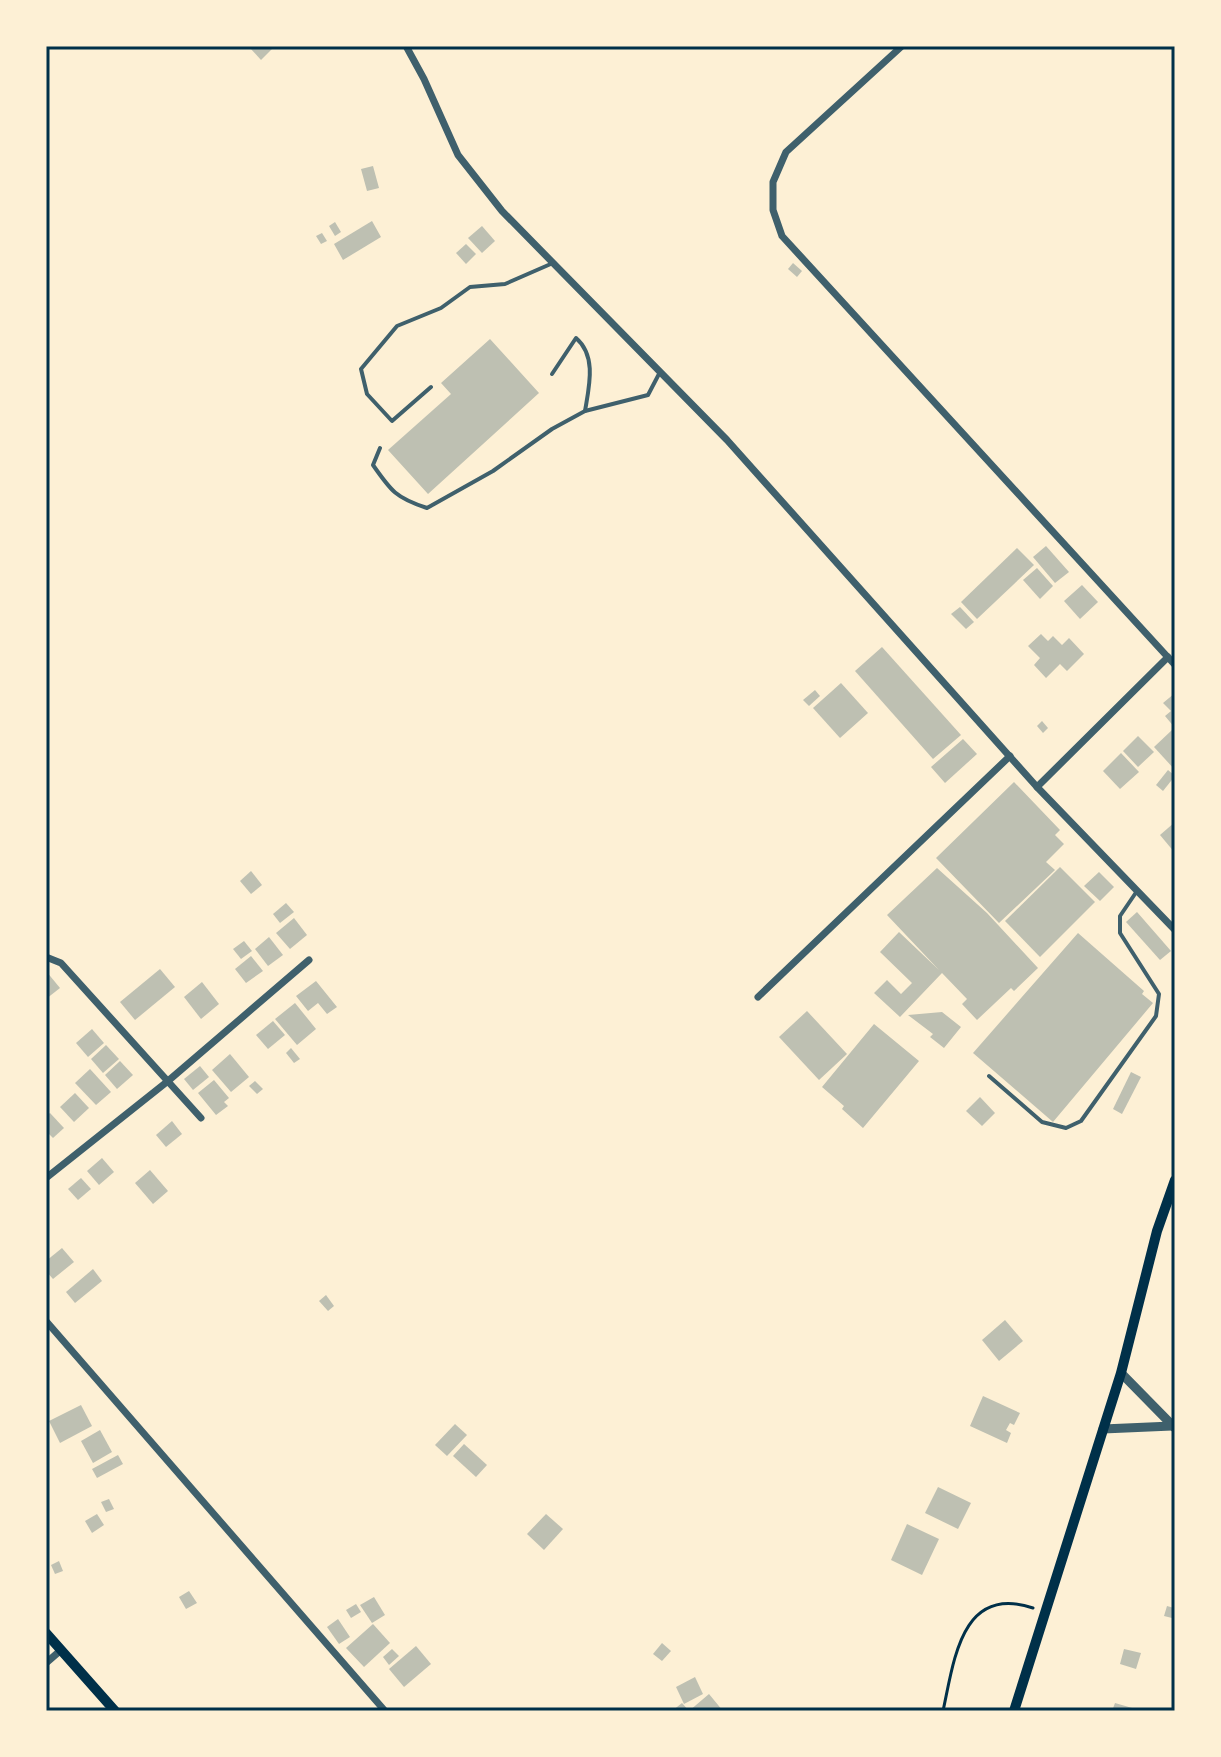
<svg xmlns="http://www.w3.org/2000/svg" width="1221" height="1757" font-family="'Fira Sans Condensed',sans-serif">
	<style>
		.building { fill: #bec0b2 }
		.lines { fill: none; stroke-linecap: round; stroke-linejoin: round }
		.path { stroke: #003049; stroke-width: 3 }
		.service { stroke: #3f606c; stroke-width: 4 }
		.minor { stroke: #3f606c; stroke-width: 7 }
		.tertiary { stroke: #3f606c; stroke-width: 9 }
		.secondary { stroke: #003049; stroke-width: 10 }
		.neatline { fill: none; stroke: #003049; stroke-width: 3 }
	</style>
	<rect width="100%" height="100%" fill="#fdf0d5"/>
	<g class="building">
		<polygon points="252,46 275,46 261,60 250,48"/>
		<polygon points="373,166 379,188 367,191 361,169"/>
		<polygon points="372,221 381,237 343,260 334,244"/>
		<polygon points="335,222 341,232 335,236 329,226"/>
		<polygon points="482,226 495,241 482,253 468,238"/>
		<polygon points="322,233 327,241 321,244 316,236"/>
		<polygon points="466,244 476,254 466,264 456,253"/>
		<polygon points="793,263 802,271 797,277 788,269"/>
		<polygon points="490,339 539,393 428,494 388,450 451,394 441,383"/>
		<polygon points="1046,546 1069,572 1055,583 1033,557"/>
		<polygon points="1017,548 1034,565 977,619 961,602"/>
		<polygon points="1037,568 1053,586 1040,599 1023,580"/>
		<polygon points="1082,585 1098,602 1080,619 1064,601"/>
		<polygon points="960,607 974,622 966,629 951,614"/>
		<polygon points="1041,634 1048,641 1053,636 1062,645 1069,638 1084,654 1067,671 1060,664 1046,678 1034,665 1040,658 1028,646"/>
		<polygon points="882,647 961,735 933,759 855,671"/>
		<polygon points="841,683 868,713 840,738 813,708"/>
		<polygon points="815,690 820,696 809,706 803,700"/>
		<polygon points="1175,693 1175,728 1165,716 1171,711 1163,703"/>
		<polygon points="1042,721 1048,728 1043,733 1037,726"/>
		<polygon points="1172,730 1175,733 1175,770 1154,747"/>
		<polygon points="1138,736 1154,752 1138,767 1123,751"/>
		<polygon points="963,739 977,754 945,783 931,767"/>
		<polygon points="1121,753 1139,772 1120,789 1103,771"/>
		<polygon points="1168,770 1175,776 1163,791 1156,785"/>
		<polygon points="1014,782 1060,830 1055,835 1064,844 1046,862 1055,870 999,923 936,858"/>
		<polygon points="1175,822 1175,853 1160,835"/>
		<polygon points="1060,867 1095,902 1040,957 1005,921"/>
		<polygon points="937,868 987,913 1038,968 1014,991 1011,988 977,1020 962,1004 967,999 942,973 900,1017 874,993 887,980 901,994 912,983 880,952 899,932 939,970 887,915"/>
		<polygon points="251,871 262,885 251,894 240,881"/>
		<polygon points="1099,872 1114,887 1100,901 1084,886"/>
		<polygon points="286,903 294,912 280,923 273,914"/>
		<polygon points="1137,912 1171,951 1160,960 1126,922"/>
		<polygon points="294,918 307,935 290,949 276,933"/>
		<polygon points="1078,933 1144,991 1142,994 1153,1003 1053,1122 973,1053"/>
		<polygon points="269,937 283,955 268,966 255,949"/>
		<polygon points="244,941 252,951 241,959 233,949"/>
		<polygon points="251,956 263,971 246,983 235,969"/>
		<polygon points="160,969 175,987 135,1020 120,1002"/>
		<polygon points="46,971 60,988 46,999"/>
		<polygon points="316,981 337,1007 327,1014 318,1003 308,1011 296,996"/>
		<polygon points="202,982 219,1004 201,1019 184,997"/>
		<polygon points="295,1003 316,1029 297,1045 275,1019"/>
		<polygon points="807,1011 847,1054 819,1080 779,1037"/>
		<polygon points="942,1012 961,1027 944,1048 930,1037 933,1034 908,1015"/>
		<polygon points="273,1021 285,1035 268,1049 256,1035"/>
		<polygon points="874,1024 919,1061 863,1128 842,1109 844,1106 822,1087"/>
		<polygon points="92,1029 104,1043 88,1057 76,1043"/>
		<polygon points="106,1045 119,1059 103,1073 91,1059"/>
		<polygon points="291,1048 300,1059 294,1063 286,1053"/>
		<polygon points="230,1054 249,1077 231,1092 212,1070"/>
		<polygon points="120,1061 133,1075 117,1089 105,1075"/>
		<polygon points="200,1066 209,1077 193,1090 184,1079"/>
		<polygon points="90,1069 111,1092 96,1105 75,1083"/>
		<polygon points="1131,1072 1141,1077 1122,1114 1113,1109"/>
		<polygon points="214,1080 229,1098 224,1102 228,1106 216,1115 198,1093"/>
		<polygon points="255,1081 263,1089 257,1094 249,1086"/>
		<polygon points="75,1093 89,1108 74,1122 60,1107"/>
		<polygon points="980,1097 995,1113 982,1126 966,1111"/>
		<polygon points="50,1113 64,1128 53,1138 46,1131 46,1116"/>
		<polygon points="172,1121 182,1134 166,1147 156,1135"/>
		<polygon points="102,1158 114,1172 99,1185 87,1171"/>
		<polygon points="150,1170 168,1191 153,1204 135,1183"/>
		<polygon points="81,1178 91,1189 78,1200 68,1189"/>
		<polygon points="62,1248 74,1262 53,1279 46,1271 46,1261"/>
		<polygon points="93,1269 102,1281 75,1303 66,1292"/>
		<polygon points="326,1295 334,1306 328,1311 319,1301"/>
		<polygon points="1005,1320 1023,1341 999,1361 982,1340"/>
		<polygon points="983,1396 1020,1413 1014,1425 1010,1423 1006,1430 1011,1433 1007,1443 970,1426"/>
		<polygon points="81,1405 92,1426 60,1443 49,1421"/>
		<polygon points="455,1424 467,1435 447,1456 435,1445"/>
		<polygon points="100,1430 112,1452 93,1463 81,1441"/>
		<polygon points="464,1444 487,1465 476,1477 453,1456"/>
		<polygon points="118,1455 123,1464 97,1478 92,1469"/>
		<polygon points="938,1487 971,1503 958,1529 925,1513"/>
		<polygon points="109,1499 114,1509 106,1512 101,1502"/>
		<polygon points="97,1514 104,1525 92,1533 85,1521"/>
		<polygon points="546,1514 563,1529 544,1550 527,1534"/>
		<polygon points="907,1524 939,1539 922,1575 891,1560"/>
		<polygon points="59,1561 63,1571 55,1574 51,1565"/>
		<polygon points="189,1591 197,1603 186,1609 179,1597"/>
		<polygon points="374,1597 385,1615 372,1623 360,1605"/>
		<polygon points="356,1604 361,1612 351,1618 346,1610"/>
		<polygon points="1167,1606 1174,1608 1172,1618 1164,1616"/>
		<polygon points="338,1619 350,1637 339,1644 327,1627"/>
		<polygon points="373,1624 390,1643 364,1667 346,1648"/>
		<polygon points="662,1643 671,1651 662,1661 653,1654"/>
		<polygon points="416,1646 431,1664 404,1687 389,1669"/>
		<polygon points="392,1649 399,1656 389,1665 383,1657"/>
		<polygon points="1124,1649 1141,1653 1136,1669 1120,1664"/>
		<polygon points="695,1677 703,1694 684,1704 676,1687"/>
		<polygon points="709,1694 723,1711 672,1711 682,1703 689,1711"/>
		<polygon points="1115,1703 1139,1710 1139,1711 1112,1711"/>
	</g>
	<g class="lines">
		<path class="path" d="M943,1711C954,1661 961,1584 1033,1608"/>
		<g class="service">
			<path d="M552,374L576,338C597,356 589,387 585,411"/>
			<polyline points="431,387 392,421 367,394 361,369 397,326 441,308 470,287 505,284 553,263"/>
			<path d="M380,448L373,465C391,491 396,498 427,508L493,471L552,429L585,411L648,395L660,372"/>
			<polyline points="989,1076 1042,1122 1066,1128 1081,1121 1156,1016 1159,994 1120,933 1120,916 1137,891"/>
		</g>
		<g class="minor">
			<polyline points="406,46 424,79 458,155 502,211 727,440 1037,787 1175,930"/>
			<polyline points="902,46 786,152 773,182 773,210 782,236 1175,665"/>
			<polyline points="1037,787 1168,657"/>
			<polyline points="46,957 61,963 201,1118"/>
			<polyline points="758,997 1010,756"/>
			<polyline points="46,1178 168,1081 309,960"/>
			<polyline points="46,1321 385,1711"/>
			<polyline points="46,1663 61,1650"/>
		</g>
		<g class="tertiary">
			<polyline points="1121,1373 1175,1428"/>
			<polyline points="1103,1429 1172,1426"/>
		</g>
		<g class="secondary">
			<polyline points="46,1633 115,1711"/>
			<polyline points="1014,1711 1121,1373 1157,1231 1175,1180"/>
		</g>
	</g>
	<rect width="1221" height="1757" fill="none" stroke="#fdf0d5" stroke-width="96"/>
	<rect x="48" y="48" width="1125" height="1661" class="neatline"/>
</svg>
